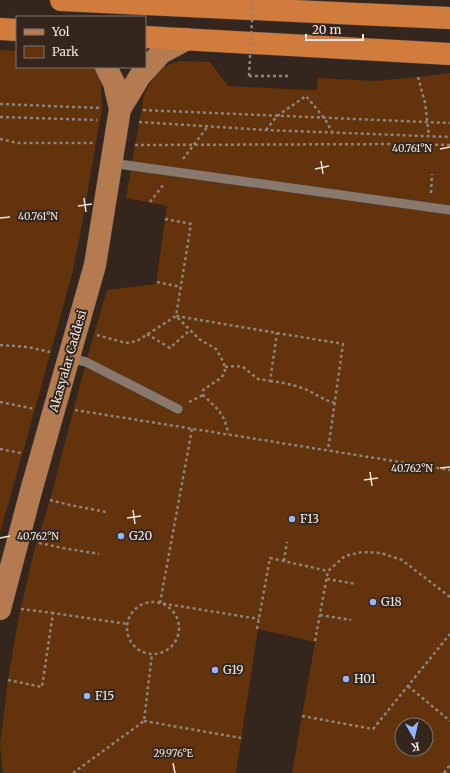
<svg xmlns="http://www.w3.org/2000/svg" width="450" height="773" font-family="Merriweather,serif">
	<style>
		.green { fill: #63330c; fill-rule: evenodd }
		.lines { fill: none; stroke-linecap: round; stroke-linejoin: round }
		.lane-casing { stroke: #4f423b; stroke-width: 10 }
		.primary-casing { stroke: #4f423b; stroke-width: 23 }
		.highway-casing { stroke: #4f423b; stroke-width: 23 }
		.path { stroke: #8f837b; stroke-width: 2.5; stroke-dasharray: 3 3; stroke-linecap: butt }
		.lane { stroke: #89786c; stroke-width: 9 }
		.primary { stroke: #b47a50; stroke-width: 22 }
		.highway { stroke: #d17c3d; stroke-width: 22 }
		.path-bridge { stroke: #8f837b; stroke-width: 2.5; stroke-dasharray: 3 3; stroke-linecap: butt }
		.ticks { fill: none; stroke: #efe5de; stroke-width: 1.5 }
		.poi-dot { fill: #95b6fd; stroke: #35261d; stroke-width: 1.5 }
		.labels { text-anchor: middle; stroke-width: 4; stroke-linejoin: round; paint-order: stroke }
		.street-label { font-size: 12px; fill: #efe5de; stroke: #35261d }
		.poi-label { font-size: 12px; fill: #efe5de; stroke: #35261d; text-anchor: start }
		.ticks-label { font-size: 10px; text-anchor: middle; fill: #efe5de; stroke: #35261d; stroke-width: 4; stroke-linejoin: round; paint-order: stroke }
	</style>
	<rect width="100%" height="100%" fill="#35261d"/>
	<g class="green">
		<polygon points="0,50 17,51 17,67 97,67 99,70 101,86 102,108 80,235 72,274 35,409 0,533"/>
		<path d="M180,61L210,62L228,86L305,90H317L318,78L374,81L418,77L450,73V773H292L315,642L258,629L236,773H3L0,745L8,680L18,621L34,551L50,500L86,362L107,290L156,284L167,206L126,198L144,95L159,68ZM402,725H426V749H402Z"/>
	</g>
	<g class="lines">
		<defs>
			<g id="lane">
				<polyline points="111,163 450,210"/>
				<polyline points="69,358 86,362 178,409"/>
			</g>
			<g id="primary">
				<polyline points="120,109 140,76 161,53 187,39"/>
				<polyline points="0,609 31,491 95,265 120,109 114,83 106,67"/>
			</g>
			<g id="highway">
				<polyline points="61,0 358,14 450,18"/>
				<polyline points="0,29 17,30"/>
				<polyline points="145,37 450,54"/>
			</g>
		</defs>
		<use href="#lane" class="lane-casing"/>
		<use href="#primary" class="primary-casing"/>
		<use href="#highway" class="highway-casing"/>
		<g class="path">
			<polyline points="249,76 289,76"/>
			<polyline points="418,77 425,103 429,136"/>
			<polyline points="0,104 100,108"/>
			<polyline points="143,110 450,123"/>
			<polyline points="0,117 97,120"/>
			<polyline points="139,122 266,130 450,137"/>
			<polyline points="266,130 277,116 306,96 325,119 332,132"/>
			<polyline points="0,139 18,143 94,143"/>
			<polyline points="135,145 408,144 450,145"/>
			<polyline points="183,159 208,126"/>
			<polyline points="431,193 432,174"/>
			<polyline points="150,202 164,184"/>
			<polyline points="165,219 191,224 176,316 343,344 328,450"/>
			<polyline points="157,282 181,287"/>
			<polyline points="147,334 170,348 190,330"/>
			<path d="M97,335L126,343L137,341L176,316L199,339L216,349L224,363L225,372L221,378L203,390V395C217,409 225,413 228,434"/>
			<polyline points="0,345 28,347 50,352"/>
			<polyline points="225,367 236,366 243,367 258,379 270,381 277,333"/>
			<path d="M270,381C284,383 298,385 311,392C319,396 326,401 335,403"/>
			<polyline points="0,402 35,409"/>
			<polyline points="189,402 203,395"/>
			<polyline points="75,410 450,470"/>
			<polyline points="192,429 160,603 259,619"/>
			<polyline points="0,449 21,453"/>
			<polyline points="50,500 70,505 106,512"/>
			<polyline points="39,543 63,548 99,554"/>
			<polyline points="284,561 287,542"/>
			<polyline points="327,579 356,584"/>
			<circle cx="153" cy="628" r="26"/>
			<polyline points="21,609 53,613"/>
			<polyline points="320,615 351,620"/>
			<polyline points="257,629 270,558 328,571"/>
			<polyline points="315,641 328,571 345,556 362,552 381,553 402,560 450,597"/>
			<polyline points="8,680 42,687 53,613 127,624"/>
			<polyline points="408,686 450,721"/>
			<polyline points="302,716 373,729 450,634"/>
			<polyline points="144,721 241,738"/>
			<polyline points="73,773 144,721 152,654"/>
			<polyline points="444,773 450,765"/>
		</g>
		<use href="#lane" class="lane"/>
		<use href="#primary" class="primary"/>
		<use href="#highway" class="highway"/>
		<polyline class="path-bridge" points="249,76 253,0"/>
	</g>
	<path class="ticks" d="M440,149L450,147M321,161L323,174M315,169L329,166M84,198L86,212M78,206L92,204M0,218L10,217M440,468L450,467M370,472L372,486M364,480L378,478M133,510L135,524M127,518L141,516M0,538L10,536M173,763L175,773"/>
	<g class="poi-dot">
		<circle cx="292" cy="519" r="4"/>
		<circle cx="121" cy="536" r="4"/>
		<circle cx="373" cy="602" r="4"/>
		<circle cx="215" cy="670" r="4"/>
		<circle cx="346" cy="679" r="4"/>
		<circle cx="87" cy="696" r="4"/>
	</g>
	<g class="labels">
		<g class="street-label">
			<text transform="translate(68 361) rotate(-74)" y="4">Akasyalar Caddesi</text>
		</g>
		<g class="poi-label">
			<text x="300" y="523">F13</text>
			<text x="129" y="540">G20</text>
			<text x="381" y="606">G18</text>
			<text x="223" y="674">G19</text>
			<text x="354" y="683">H01</text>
			<text x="95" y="700">F15</text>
		</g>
	</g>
	<g class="ticks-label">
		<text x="412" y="152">40.761°N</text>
		<text x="38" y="220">40.761°N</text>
		<text x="412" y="472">40.762°N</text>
		<text x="38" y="540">40.762°N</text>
		<text x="173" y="757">29.976°E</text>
	</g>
	<rect x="16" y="16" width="130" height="52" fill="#35261d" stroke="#7f726a"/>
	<rect x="24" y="29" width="20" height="6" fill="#b47a50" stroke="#7f726a"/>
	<text x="52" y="36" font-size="12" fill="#efe5de">Yol</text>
	<rect x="24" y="46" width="20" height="12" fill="#63330c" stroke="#7f726a"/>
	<text x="52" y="56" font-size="12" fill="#efe5de">Park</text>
	<g transform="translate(414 737) rotate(171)"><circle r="19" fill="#35261d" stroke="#7f726a"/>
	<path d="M0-3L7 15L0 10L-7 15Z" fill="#95b6fd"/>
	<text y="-6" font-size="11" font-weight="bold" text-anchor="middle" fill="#efe5de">K</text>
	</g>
	<path d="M306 34v6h57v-6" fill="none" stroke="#efe5de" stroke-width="2"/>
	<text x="312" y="34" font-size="12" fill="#efe5de" stroke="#35261d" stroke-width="3" paint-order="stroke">20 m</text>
</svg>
